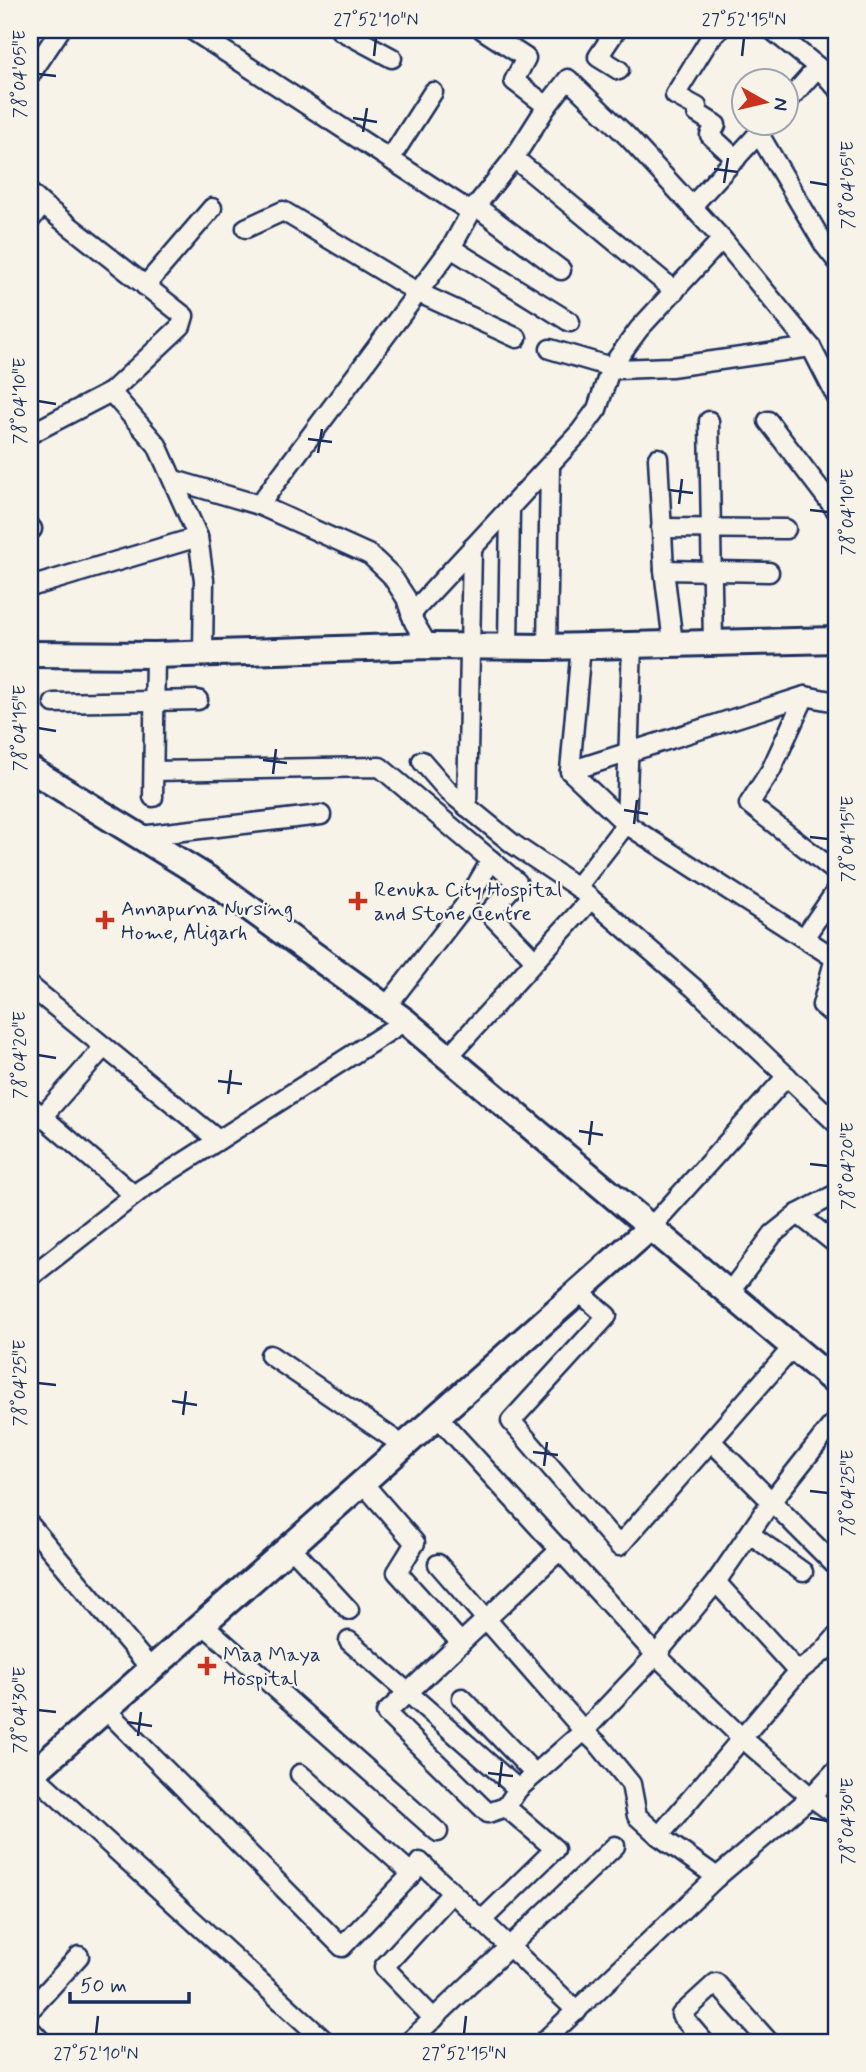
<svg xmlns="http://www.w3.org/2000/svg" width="866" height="2072" font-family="Mynerve,sans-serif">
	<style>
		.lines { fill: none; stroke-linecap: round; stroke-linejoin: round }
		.street-casing { stroke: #1b2f5e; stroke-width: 23 }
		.secondary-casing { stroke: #1b2f5e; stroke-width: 30 }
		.street { stroke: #f7f3e8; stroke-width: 18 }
		.secondary { stroke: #f7f3e8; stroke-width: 24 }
		.ticks { fill: none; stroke: #1b2f5e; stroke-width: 2.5 }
		.poi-dot { fill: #c8321e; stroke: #f7f3e8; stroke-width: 2.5 }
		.labels { text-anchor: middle; stroke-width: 5; stroke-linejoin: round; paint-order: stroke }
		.poi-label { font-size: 21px; fill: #1b2f5e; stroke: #f7f3e8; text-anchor: start }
		.neatline { fill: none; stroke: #1b2f5e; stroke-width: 2.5 }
		.ticks-label { font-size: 18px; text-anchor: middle; fill: #1b2f5e }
	</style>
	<rect width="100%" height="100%" fill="#f7f3e8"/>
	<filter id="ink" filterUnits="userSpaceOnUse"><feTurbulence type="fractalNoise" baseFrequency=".0143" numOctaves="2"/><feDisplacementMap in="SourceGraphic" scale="14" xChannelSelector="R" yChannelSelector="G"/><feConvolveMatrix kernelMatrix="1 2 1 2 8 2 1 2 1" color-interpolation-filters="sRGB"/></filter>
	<g filter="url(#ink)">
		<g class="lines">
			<defs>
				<g id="street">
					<polyline points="192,30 471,212"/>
					<polyline points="340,30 392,58"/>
					<polyline points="483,30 526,58 514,81 547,106"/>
					<polyline points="616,30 598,57 619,70"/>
					<polyline points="719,30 709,40 675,95 697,107 697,113 716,125 710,135 736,159"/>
					<polyline points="772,30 818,67 836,87"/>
					<polyline points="30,75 60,30"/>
					<polyline points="786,103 818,67"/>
					<polyline points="759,134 825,246 836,260"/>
					<polyline points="514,158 675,291"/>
					<polyline points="390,159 433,92"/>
					<polyline points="30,193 43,205 30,220"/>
					<polyline points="692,206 769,122"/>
					<polyline points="477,207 561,270"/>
					<polyline points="246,228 283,211 417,292 517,338"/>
					<polyline points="451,248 570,322"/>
					<polyline points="145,286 212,208"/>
					<polyline points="550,349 618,369 671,367 811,347"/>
					<polyline points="111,392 157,445 198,537 204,580 203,652"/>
					<polyline points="709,421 713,642"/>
					<polyline points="768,421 836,510"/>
					<polyline points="30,434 111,392 181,326 184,316 43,205"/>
					<polyline points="658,458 664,570 673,643"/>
					<polyline points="174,480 259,505"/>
					<polyline points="661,528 786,529"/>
					<polyline points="30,530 32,529"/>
					<polyline points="664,570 769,572"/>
					<polyline points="30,587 198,537"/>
					<polyline points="411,614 580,432 597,409 611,367 639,329 722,239"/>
					<polyline points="428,646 414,622 406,598 391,575 370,555 259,505 451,248 471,212 514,158 547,106 568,79 628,137 722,239 811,347 836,396"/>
					<polyline points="508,646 510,509"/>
					<polyline points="581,646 570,771 805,696 836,702"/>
					<polyline points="547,647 550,466"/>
					<polyline points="805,696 771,770 749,804 836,872"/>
					<polyline points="54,703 198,700"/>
					<polyline points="422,761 448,791 513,844 577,887 694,988 836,1123"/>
					<polyline points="154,771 380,767 517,882 489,913 535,960"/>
					<polyline points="570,771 626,824 836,959"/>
					<polyline points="153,797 155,655"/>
					<polyline points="467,807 472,548"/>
					<polyline points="140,836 321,815"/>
					<polyline points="577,887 626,824 632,644"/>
					<polyline points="804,938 836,891"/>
					<polyline points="835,958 822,1005 836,1017"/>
					<polyline points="30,986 218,1140"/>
					<polyline points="386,1007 465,905 491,860"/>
					<polyline points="448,1057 591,899"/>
					<polyline points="30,1106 134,1195"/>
					<polyline points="42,1117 104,1047"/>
					<polyline points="798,1214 836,1244"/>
					<polyline points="651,1227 787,1076"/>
					<polyline points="30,1277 142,1189 405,1021"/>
					<polyline points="578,1291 607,1316 511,1421 619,1546 793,1347"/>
					<polyline points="729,1293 773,1234 798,1214 836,1194"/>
					<polyline points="270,1355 404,1446"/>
					<polyline points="437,1416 656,1655 741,1737 811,1797 836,1815"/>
					<polyline points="711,1441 836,1566"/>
					<polyline points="362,1482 415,1543 397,1572 461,1643"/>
					<polyline points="30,1525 151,1669"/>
					<polyline points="750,1534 803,1572"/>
					<polyline points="290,1546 349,1610"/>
					<polyline points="561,1549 386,1713 488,1813 506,1807 518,1789 584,1731 656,1655 716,1582 771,1502 836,1420"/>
					<polyline points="438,1564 584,1731 600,1746 631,1784 637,1816 659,1836 717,1877"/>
					<polyline points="716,1582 798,1672"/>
					<polyline points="204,1625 438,1832"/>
					<polyline points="349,1641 518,1789"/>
					<polyline points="462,1698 535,1774"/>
					<polyline points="105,1709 342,1947 412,1874"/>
					<polyline points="33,1774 326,2042"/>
					<polyline points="300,1774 412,1874 420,1862 577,2011"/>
					<polyline points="659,1836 798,1672 823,1652 836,1637"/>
					<polyline points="481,1921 555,1849 506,1807"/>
					<polyline points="30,2010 79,1956"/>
					<polyline points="434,2019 384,1967 452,1893"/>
					<polyline points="30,2029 42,2042"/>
					<polyline points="409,2042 615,1846"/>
					<polyline points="543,2042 717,1877 811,1797 836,1770"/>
					<polyline points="704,2042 681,2015 716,1983 769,2042"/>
				</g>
				<g id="secondary">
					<polyline points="30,654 155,655 428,646 547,647 836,640"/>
					<polyline points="30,769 212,881 405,1021 836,1383"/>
					<path d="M30,1776C238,1594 443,1410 651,1227"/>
				</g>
			</defs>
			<use href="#street" class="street-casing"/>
			<use href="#secondary" class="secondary-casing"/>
			<use href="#street" class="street"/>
			<use href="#secondary" class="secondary"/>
		</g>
	</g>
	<path class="ticks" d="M374,56L376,38M742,56L744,38M38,74L56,76M353,118L377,122M363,132L367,108M714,169L738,172M810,182L828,185M724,183L728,158M38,401L56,404M308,439L332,442M318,453L322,429M669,490L693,493M679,504L682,479M810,510L828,512M38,728L56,731M263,760L287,763M273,774L276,749M624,810L648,814M634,824L637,800M810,837L828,839M38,1055L56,1058M218,1081L242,1084M228,1094L231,1070M579,1131L603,1135M589,1145L592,1121M810,1164L828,1166M38,1383L56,1385M172,1401L197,1405M183,1415L186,1391M533,1452L558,1455M544,1466L547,1442M810,1491L828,1493M38,1710L56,1712M127,1722L152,1726M138,1736L141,1712M488,1773L513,1776M499,1787L502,1762M810,1818L828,1821M96,2034L98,2016M464,2034L466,2016"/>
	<g class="poi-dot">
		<path d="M354.5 890.5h7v7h7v7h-7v7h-7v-7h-7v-7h7z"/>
		<path d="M101.5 909.5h7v7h7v7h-7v7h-7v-7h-7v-7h7z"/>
		<path d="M203.5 1655.5h7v7h7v7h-7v7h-7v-7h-7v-7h7z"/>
	</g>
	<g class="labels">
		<g class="poi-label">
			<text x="374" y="896">Renuka City Hospital<tspan x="374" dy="24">and Stone Centre</tspan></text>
			<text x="121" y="915">Annapurna Nursing<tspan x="121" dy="24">Home, Aligarh</tspan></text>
			<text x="223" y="1661">Maa Maya<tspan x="223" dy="24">Hospital</tspan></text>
		</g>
	</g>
	<rect width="866" height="2072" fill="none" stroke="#f7f3e8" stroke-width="77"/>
	<g transform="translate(765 102) rotate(98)"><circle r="33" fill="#f7f3e8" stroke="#9fa5b1" stroke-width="2"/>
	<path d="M0-5L12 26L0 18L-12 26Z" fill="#c8321e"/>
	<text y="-10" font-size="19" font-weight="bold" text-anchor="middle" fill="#1b2f5e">N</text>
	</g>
	<path d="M70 1992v10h119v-10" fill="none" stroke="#1b2f5e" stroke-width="3.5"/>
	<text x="80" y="1992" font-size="21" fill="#1b2f5e" stroke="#f7f3e8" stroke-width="5" paint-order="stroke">50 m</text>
	<rect x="38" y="38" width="790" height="1996" class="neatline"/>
	<g class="ticks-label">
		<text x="376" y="25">27°52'10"N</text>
		<text x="744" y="25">27°52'15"N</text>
		<text transform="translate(19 74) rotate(-90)" y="6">78°04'05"E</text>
		<text transform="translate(847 185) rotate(-90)" y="6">78°04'05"E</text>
		<text transform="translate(19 401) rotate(-90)" y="6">78°04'10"E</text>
		<text transform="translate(847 512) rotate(-90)" y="6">78°04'10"E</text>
		<text transform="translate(19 728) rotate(-90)" y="6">78°04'15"E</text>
		<text transform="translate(847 839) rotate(-90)" y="6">78°04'15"E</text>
		<text transform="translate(19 1055) rotate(-90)" y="6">78°04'20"E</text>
		<text transform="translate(847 1166) rotate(-90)" y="6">78°04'20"E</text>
		<text transform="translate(19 1383) rotate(-90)" y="6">78°04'25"E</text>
		<text transform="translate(847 1493) rotate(-90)" y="6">78°04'25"E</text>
		<text transform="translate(19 1710) rotate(-90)" y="6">78°04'30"E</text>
		<text transform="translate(847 1821) rotate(-90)" y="6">78°04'30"E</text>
		<text x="96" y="2059">27°52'10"N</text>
		<text x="464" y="2059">27°52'15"N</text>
	</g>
</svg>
